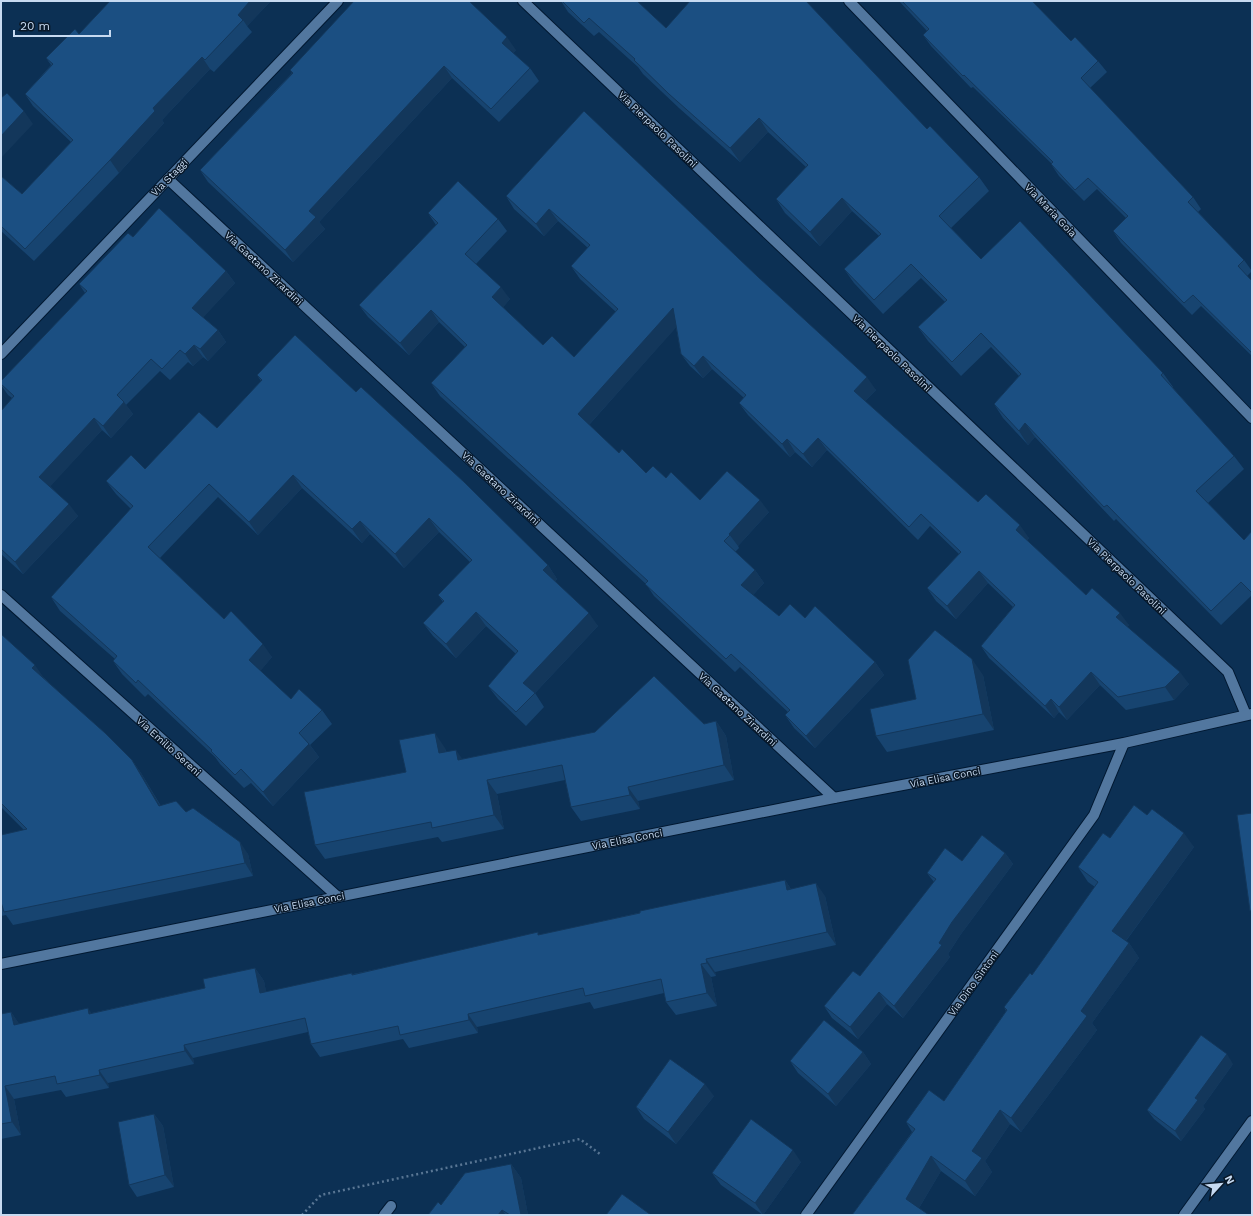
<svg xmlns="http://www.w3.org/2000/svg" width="1253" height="1216" font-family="'Work Sans',sans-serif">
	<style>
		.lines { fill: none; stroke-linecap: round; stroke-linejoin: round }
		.minor-casing { stroke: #001831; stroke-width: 12 }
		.path { stroke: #597694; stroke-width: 2.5; stroke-dasharray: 2 3; stroke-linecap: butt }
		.minor { stroke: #52779f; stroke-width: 10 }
		.wall { fill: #174470 }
		.shaded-wall { fill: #13375b }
		.building { fill: #1b4f82; stroke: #13375b }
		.labels { text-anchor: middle; stroke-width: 3; stroke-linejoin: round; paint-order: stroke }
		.street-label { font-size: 10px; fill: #c7daf1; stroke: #091828 }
	</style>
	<rect width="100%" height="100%" fill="#0c3054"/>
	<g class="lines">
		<defs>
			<g id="minor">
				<polyline points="523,1 1228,672 1246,715"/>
				<polyline points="849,1 1252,418"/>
				<polyline points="168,179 834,798"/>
				<polyline points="1,354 338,1"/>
				<polyline points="1,595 338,897"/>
				<polyline points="1,964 834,798 1124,743 1252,714"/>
				<polyline points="384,1215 391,1206"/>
				<polyline points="806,1215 1094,815 1124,743"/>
				<polyline points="1184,1215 1252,1121"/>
			</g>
		</defs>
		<use href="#minor" class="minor-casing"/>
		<polyline class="path" points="302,1215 321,1195 580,1139 600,1154"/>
		<use href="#minor" class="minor"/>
	</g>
	<g class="wall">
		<polygon points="271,1 247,26 252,32 214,72 210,69 162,120 164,123 119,173 34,261 1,231 1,176 22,194 71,142 33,106 25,94 51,65 46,58 79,34"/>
		<polygon points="561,1 637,1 666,28 927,129 979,177 989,191 951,228 981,259 1163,373 1173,387 1173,388 1234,456 1244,469 1208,503 1244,540 1252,531 1252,597 1251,596 1221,625 1116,519 1114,521 1035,437 1028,445 1003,418 994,404 1019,376 991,347 961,376 928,341 918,327 945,302 921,278 883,314 854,283 844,269 879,236 852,211 820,246 785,213 776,199 806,167 768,132 740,162 679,108 643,74 638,67 599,32 594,36 568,12"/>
		<polygon points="899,1 1032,1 1071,41 1098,61 1107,72 1090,88 1193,197 1201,209 1198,212 1244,260 1252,271 1247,276 1252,281 1252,356 1201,306 1192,315 1121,243 1113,231 1126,218 1097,189 1084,201 1059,176 1051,164 1052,164 973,87 971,88 931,46 923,35 927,31"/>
		<polygon points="516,50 513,53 530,68 539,81 499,122 452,78 319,222 325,229 293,262 208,182 200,170 292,73 290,70"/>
		<polygon points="584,111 876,390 865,401 978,502 1029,538 1027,540 1086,595 1129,625 1127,627 1189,684 1174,700 1126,710 1100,685 1067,720 1059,712 1054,718 989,658 981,646 1013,607 988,583 956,619 936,601 927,588 959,554 930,526 918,540 827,450 812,467 795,452 790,457 748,415 739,403 744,398 712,369 703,378 690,366 681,354 676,327 589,425 619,453 646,473 666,478 700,500 769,512 738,546 739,548 735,552 755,570 764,583 753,595 779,616 805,618 875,662 884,675 815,748 794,728 785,715 788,712 761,687 740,667 735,672 654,596 646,584 440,396 431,383 465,347 439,322 409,355 368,317 359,305 436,225 428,213 498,219 507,231 476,264 510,299 503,307 543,345 574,357 616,312 580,279 571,266 588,248 558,221 544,236 514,209 506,196"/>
		<polygon points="133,237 226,271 235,283 203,317 218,330 226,342 208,361 203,357 193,366 188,362 170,380 160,371 126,405 133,414 111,438 102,430 50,486 78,516 23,574 1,554 1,411 12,398 8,395 1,385 1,381 85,293 79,284"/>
		<polygon points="257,375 356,392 548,565 557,579 555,581 598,626 535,693 544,707 526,726 498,699 488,686 516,654 486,626 456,658 433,636 423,623 443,602 438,595 470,562 439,532 404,568 370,534 362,543 302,488 258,535 218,497 160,558 224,619 272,657 260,671 291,699 322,710 332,724 310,745 319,757 273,806 251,783 244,788 220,764 215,757 148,694 145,697 122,674 113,661 115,659 60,611 51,597 131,509 116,494 106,481 145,469 217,428 261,381"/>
		<polygon points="1,634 43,677 132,760 141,773 161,806 186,812 248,854 253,876 13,925 6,915 1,916 1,835 24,830 1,807"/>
		<polygon points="983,675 994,730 887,752 876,736 916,699"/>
		<polygon points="716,721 726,736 734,780 638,801 640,809 581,821 571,807 565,780 497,794 504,829 442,842 438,837 325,859 315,845 406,772 445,748 446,752 462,759 704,724"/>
		<polygon points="1147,815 1194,847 1126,941 1129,943 1139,958 1092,1023 1097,1030 1021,1132 1010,1124 985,1161 992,1172 975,1196 941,1171 919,1208 852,1215 912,1132 906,1122 944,1101 1006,1011 1004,1007 1032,975 1095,887 1088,882 1078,867 1110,838"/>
		<polygon points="1005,853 1013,864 961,934 948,954 950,957 903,1018 887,1004 858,1039 832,1018 824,1006 860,976 934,882 927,873 962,861"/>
		<polygon points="785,880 791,889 825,896 836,945 715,972 716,976 711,977 717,1006 676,1015 666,1002 664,993 594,1009 590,1002 477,1027 478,1033 409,1048 403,1039 320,1057 311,1044 308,1032 193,1058 194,1064 108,1083 109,1088 66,1097 61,1090 14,1099 21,1135 1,1139 1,1014 11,1012 19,1024 92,1013 205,988 255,968 264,981 266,992 353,974 540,935"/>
		<polygon points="863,1052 871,1064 836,1106 798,1073 790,1061"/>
		<polygon points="1233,1064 1203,1106 1205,1109 1181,1141 1154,1119 1147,1110"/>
		<polygon points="714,1096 676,1144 644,1119 636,1107"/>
		<polygon points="154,1114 163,1126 174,1187 137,1197 129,1185"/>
		<polygon points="801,1162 763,1215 721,1185 712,1173"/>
		<polygon points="511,1164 521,1178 528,1215 428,1215 441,1205"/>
	</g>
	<g class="shaded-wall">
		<polygon points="250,1 271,1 247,26 243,20 238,15"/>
		<polygon points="507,37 516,50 511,55 502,43"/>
		<polygon points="202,57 210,69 162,120 164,123 119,173 110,160 153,108"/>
		<polygon points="444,66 452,78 319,222 325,229 293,262 285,250 309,211"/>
		<polygon points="24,111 33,124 1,158 1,136"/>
		<polygon points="759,118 768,132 740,162 730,148"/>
		<polygon points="842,198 852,211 820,246 810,232"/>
		<polygon points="549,209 558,221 544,236 536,224"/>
		<polygon points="226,271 235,283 201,320 192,308"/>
		<polygon points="501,287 510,299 501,310 492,297"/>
		<polygon points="673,308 682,321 587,427 578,414"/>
		<polygon points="431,310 439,322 409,355 400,343"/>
		<polygon points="218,330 226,342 208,361 200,349"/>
		<polygon points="194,345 203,357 193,366 185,354"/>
		<polygon points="703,356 712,369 703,378 694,366"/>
		<polygon points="867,377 876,390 863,403 854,391"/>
		<polygon points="124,402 133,414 111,438 103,426"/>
		<polygon points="94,418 102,430 48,489 39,477"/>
		<polygon points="1025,423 1035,437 1028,445 1019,431"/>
		<polygon points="818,438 827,450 812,467 803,454"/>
		<polygon points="787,439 795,452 790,457 782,444"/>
		<polygon points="293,475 302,488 258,535 249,522"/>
		<polygon points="760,500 769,512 738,546 729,534"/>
		<polygon points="69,504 78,516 23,574 15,562"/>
		<polygon points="429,518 439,532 404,568 395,554"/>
		<polygon points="360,521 370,534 362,543 352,529"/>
		<polygon points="1020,525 1029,538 1025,542 1016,530"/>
		<polygon points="548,565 557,579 553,583 543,570"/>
		<polygon points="755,570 764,583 750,598 741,585"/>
		<polygon points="979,571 988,583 956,619 947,606"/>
		<polygon points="476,612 486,626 456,658 446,644"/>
		<polygon points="589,613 598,626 535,693 523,683"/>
		<polygon points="1120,613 1129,625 1125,630 1116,617"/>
		<polygon points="263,644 272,657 258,674 249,660"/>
		<polygon points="972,659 983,675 994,730 983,714"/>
		<polygon points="875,662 884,675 815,748 806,736"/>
		<polygon points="35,665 44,678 32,668"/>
		<polygon points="1091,672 1100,685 1067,720 1059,707"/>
		<polygon points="1180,672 1189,684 1174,700 1165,687"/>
		<polygon points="1051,699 1059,712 1054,718 1045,706"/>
		<polygon points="716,721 726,736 734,780 724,765"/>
		<polygon points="435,733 445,748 449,768 439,753"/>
		<polygon points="309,744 319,757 273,806 263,792"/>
		<polygon points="456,750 466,764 458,760"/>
		<polygon points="132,760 141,773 168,819 159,806"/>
		<polygon points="487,780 497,794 504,829 494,815"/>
		<polygon points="628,787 638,801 640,809 630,795"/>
		<polygon points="1184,833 1194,847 1122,946 1112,931"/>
		<polygon points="240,842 248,854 253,876 245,863"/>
		<polygon points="1005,853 1013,864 961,934 948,954 950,957 903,1018 894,1006 952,922"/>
		<polygon points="785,880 794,894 787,890"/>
		<polygon points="816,883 825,896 836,945 827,932"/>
		<polygon points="1129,943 1139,958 1092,1023 1097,1030 1021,1132 1011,1118 1081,1011"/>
		<polygon points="706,959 715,972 716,976 707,963"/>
		<polygon points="701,964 711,977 717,1006 707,993"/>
		<polygon points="255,968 264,981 269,1006 260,993"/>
		<polygon points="879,992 887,1004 858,1039 850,1027"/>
		<polygon points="88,1008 97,1021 89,1014"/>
		<polygon points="11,1012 20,1025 14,1025"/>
		<polygon points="468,1014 477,1027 478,1033 469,1020"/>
		<polygon points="184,1045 193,1058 194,1064 185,1051"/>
		<polygon points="863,1052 871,1064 836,1106 828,1094"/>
		<polygon points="1227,1054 1233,1064 1203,1106 1205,1109 1181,1141 1175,1131 1195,1098"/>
		<polygon points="99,1070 108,1083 109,1088 100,1075"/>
		<polygon points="705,1084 714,1096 676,1144 668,1132"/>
		<polygon points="5,1086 14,1099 21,1135 12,1122"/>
		<polygon points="1000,1110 1010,1124 985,1161 992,1172 975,1196 965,1181 972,1151"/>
		<polygon points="154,1114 163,1126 174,1187 165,1175"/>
		<polygon points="793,1150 801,1162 763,1215 755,1203"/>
		<polygon points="931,1156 941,1171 916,1213 906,1199"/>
		<polygon points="511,1164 521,1178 528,1215 521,1215"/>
		<polygon points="502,1210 506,1215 498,1215"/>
	</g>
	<g class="building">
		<polygon points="110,1 250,1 238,15 243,20 205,60 202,57 153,108 155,111 110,160 25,249 1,226 1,176 22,194 73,140 25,94 53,64 46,58 75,29 79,34"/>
		<polygon points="354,1 469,1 507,37 502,43 530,68 491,109 444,66 309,211 316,217 285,250 200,170 293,73 290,70"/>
		<polygon points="562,1 637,1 666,28 690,1 806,1 927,129 930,126 979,177 939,216 981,259 1020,221 1163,373 1161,375 1234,456 1196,491 1244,540 1252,531 1252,593 1241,582 1211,611 1107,505 1104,507 1025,423 1019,431 994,404 1021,374 981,333 952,362 918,327 947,300 911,264 874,300 844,269 881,234 842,198 810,232 776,199 808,165 759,118 730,148 669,94 634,60 635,59 589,18 584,23"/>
		<polygon points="902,1 1032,1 1071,41 1075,37 1098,61 1081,78 1193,197 1188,202 1244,260 1238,266 1252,281 1252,353 1193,295 1184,303 1113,231 1128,216 1088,178 1075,190 1051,164 1053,162 964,75 963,76 923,35 929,29"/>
		<polygon points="7,93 24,111 1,136 1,98"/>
		<polygon points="584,111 757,276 867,377 854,391 978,502 986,494 1020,525 1016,530 1086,595 1092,588 1120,613 1116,617 1180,672 1165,687 1118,697 1091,672 1059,707 1051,699 1045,706 981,646 1015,605 979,571 947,606 927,588 961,552 921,514 909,527 818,438 803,454 787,439 782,444 739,403 746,395 703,356 694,366 681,354 673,308 578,414 619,453 622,449 646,473 653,466 666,478 671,472 700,500 727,471 760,500 729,534 730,535 724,541 755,570 741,585 779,616 790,604 805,618 815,606 875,662 806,736 785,715 790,710 753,674 731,654 726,659 645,584 648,581 431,383 467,345 431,310 400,343 359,305 438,223 428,213 458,181 498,219 465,254 501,287 492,297 543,345 552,336 574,357 618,309 571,266 590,245 549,209 536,224 506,196"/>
		<polygon points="159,208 226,271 192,308 218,330 200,349 194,345 185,354 180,350 162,369 151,359 117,395 124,402 103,426 94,418 39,477 69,504 15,562 1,549 1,411 14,396 1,384 1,381 87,291 79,284 128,233 133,237"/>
		<polygon points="295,335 356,392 361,387 464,482 548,565 543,570 589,613 523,683 535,693 516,712 488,686 518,651 476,612 446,644 423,623 444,601 438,595 472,560 429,518 395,554 360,521 352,529 293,475 249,522 209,484 148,547 224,619 231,611 263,644 249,660 291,699 299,689 322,710 299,733 309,744 263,792 241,769 235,775 211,751 212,750 138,680 136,683 113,661 117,656 51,597 133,506 106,481 131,455 145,469 199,412 217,428 262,380 257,375"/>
		<polygon points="935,630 972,659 983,714 876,736 870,709 916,699 908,660"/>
		<polygon points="1,634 35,665 32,668 105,733 132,760 159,806 176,801 186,812 193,808 240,842 245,863 4,912 1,902 1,835 27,829 1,803"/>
		<polygon points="654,676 704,724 716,721 724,765 628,787 630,795 571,807 562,765 487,780 494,815 432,828 431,822 315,845 304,792 406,772 399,740 435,733 439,753 456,750 458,760 595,732"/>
		<polygon points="1134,805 1147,815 1152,809 1184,833 1112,931 1129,943 1081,1011 1087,1016 1011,1118 1000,1110 972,1151 982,1158 965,1181 931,1156 906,1199 929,1215 852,1215 915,1129 906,1122 929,1090 944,1101 1007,1010 1004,1007 1030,973 1032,975 1098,882 1078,867 1103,833 1110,838"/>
		<polygon points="1252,813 1252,910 1250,911 1237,815"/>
		<polygon points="982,835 1005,853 952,922 939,943 942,945 894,1006 879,992 850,1027 824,1006 853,971 860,976 936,879 927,873 945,848 962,861"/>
		<polygon points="785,880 787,890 816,883 827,932 706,959 707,963 701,964 707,993 666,1002 661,979 585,996 583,988 468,1014 469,1020 400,1035 398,1026 311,1044 305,1018 184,1045 185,1051 99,1070 100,1075 57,1084 55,1076 5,1086 12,1122 1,1124 1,1014 11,1012 14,1025 88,1008 89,1014 205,988 203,979 255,968 260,993 352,973 352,975 538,932 538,935 640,913 640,911"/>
		<polygon points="824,1020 863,1052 828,1094 790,1061"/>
		<polygon points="1201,1035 1227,1054 1195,1098 1198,1100 1175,1131 1147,1110"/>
		<polygon points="670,1059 705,1084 668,1132 636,1107"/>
		<polygon points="154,1114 165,1175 129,1185 118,1122"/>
		<polygon points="751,1119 793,1150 755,1203 712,1173"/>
		<polygon points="511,1164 521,1215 510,1215 502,1210 498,1215 428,1215 438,1202 441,1205 465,1173"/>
		<polygon points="622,1194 651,1215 606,1215"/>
	</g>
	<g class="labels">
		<g class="street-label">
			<text transform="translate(658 129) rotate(44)" y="4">Via Pierpaolo Pasolini</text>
			<text transform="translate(169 177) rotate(-46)" y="4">Via Staggi</text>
			<text transform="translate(1051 210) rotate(46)" y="4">Via Maria Goia</text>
			<text transform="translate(264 268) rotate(43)" y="4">Via Gaetano Zirardini</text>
			<text transform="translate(892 353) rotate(44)" y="4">Via Pierpaolo Pasolini</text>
			<text transform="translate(501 488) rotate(43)" y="4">Via Gaetano Zirardini</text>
			<text transform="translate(1127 576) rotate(44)" y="4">Via Pierpaolo Pasolini</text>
			<text transform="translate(738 709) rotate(43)" y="4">Via Gaetano Zirardini</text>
			<text transform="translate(169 746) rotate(42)" y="4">Via Emilio Sereni</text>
			<text transform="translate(945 777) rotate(-11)" y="4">Via Elisa Conci</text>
			<text transform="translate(627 839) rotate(-11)" y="4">Via Elisa Conci</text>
			<text transform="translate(309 902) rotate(-11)" y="4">Via Elisa Conci</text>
			<text transform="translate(973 983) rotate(-54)" y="4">Via Dino Sintoni</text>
		</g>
	</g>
	<rect width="1253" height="1216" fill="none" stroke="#c7daf1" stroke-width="4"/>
	<g transform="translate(1221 1184) rotate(63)" stroke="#091828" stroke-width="3" paint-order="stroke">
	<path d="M0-3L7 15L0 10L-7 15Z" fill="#c7daf1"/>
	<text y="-6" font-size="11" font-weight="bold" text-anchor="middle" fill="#c7daf1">N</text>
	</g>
	<path d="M14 30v6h96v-6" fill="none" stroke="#c7daf1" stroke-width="2"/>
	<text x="20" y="30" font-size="12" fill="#c7daf1" stroke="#091828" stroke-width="3" paint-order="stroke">20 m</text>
</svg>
